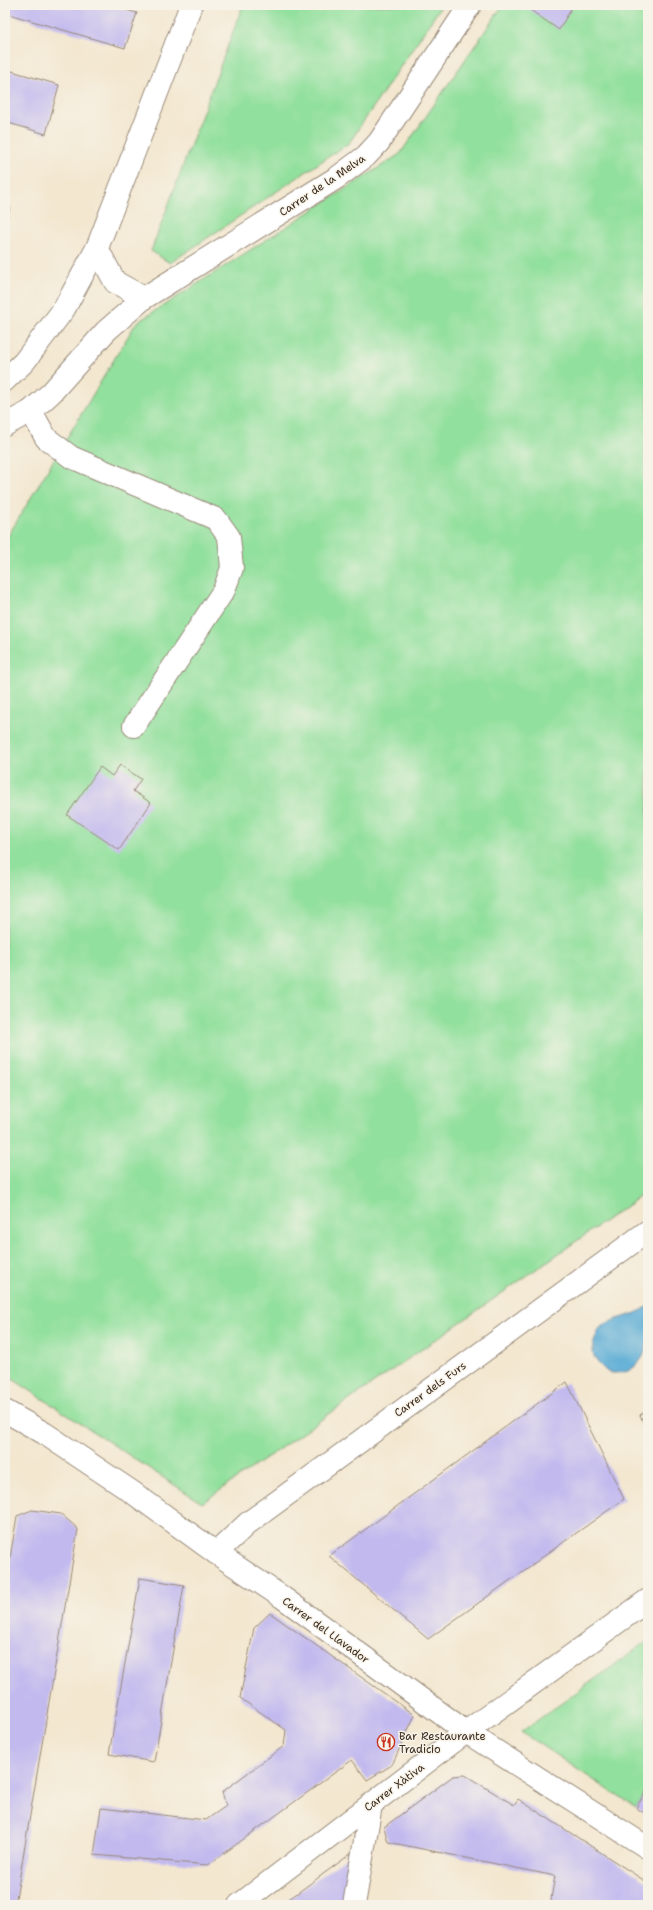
<svg xmlns="http://www.w3.org/2000/svg" width="653" height="1910" font-family="'Shantell Sans',sans-serif">
	<style>
		.green { fill: #92e09d; stroke: #66855e }
		.water { fill: #5aacd5; stroke: #4a6b7a }
		.building { fill: #c2baee }
		.lines { fill: none; stroke-linecap: round; stroke-linejoin: round }
		.minor-casing { stroke: #978877; stroke-width: 24 }
		.minor { stroke: #fff; stroke-width: 22 }
		.labels { text-anchor: middle; stroke-width: 3; stroke-linejoin: round; paint-order: stroke }
		.street-label { font-size: 11px; fill: #3b2a1e; stroke: #f7f3e8 }
		.poi-label { font-size: 11px; fill: #3b2a1e; stroke: #f7f3e8; text-anchor: start }
	</style>
	<rect width="100%" height="100%" fill="#f7f3e8"/>
	<filter id="ink" filterUnits="userSpaceOnUse"><feTurbulence type="fractalNoise" baseFrequency=".025" numOctaves="2"/><feDisplacementMap in="SourceGraphic" scale="8" xChannelSelector="R" yChannelSelector="G"/><feConvolveMatrix kernelMatrix="1 2 1 2 8 2 1 2 1" color-interpolation-filters="sRGB"/></filter>
	<filter id="wash" filterUnits="userSpaceOnUse"><feTurbulence type="fractalNoise" baseFrequency=".012" numOctaves="4" result="noise"/><feDisplacementMap in="SourceGraphic" scale="16" xChannelSelector="R" yChannelSelector="G"/><feGaussianBlur stdDeviation="0.9" result="paint"/><feColorMatrix in="noise" values="0 0 0 0 0 0 0 0 0 0 0 0 0 0 0 0 0 1.4 0 .05"/><feComposite in="paint" operator="in"/></filter>
	<g filter="url(#wash)">
		<rect width="100%" height="100%" fill="#f3e7d0"/>
		<g class="green">
			<polygon points="243,5 442,5 349,143 170,263 151,251"/>
			<polygon points="503,5 648,5 648,1191 202,1503 5,1374 5,541 136,323 400,154"/>
			<polygon points="648,1641 648,1788 636,1808 521,1732"/>
		</g>
		<path class="water" d="M648,1306C648,1330 653,1358 628,1371C623,1373 615,1373 609,1373C600,1366 589,1356 594,1342C596,1338 597,1331 600,1328C609,1318 635,1317 648,1306Z"/>
		<g id="blocks">
			<g class="building">
				<polygon points="5,5 109,5 137,13 125,48 5,13"/>
				<polygon points="523,5 573,5 559,30"/>
				<polygon points="5,69 59,85 46,134 5,122"/>
				<polygon points="5,205 10,206 6,224 5,224"/>
				<polygon points="120,765 141,779 133,791 151,803 119,850 67,815 100,767 112,776"/>
				<polygon points="567,1382 624,1499 428,1639 329,1556"/>
				<polygon points="648,1409 648,1433 640,1415"/>
				<polygon points="32,1510 61,1514 78,1529 15,1905 5,1905 5,1588 17,1516"/>
				<polygon points="140,1578 184,1585 154,1762 109,1754"/>
				<polygon points="270,1613 415,1715 392,1765 367,1780 352,1760 208,1865 94,1855 101,1808 206,1820 226,1806 222,1792 284,1746 286,1730 240,1698 254,1628"/>
				<polygon points="465,1775 514,1805 518,1799 648,1883 648,1905 550,1905 555,1876 388,1842 384,1827 453,1776"/>
				<polygon points="648,1788 648,1815 636,1808"/>
				<polygon points="356,1850 346,1905 281,1905"/>
			</g>
		</g>
	</g>
	<g filter="url(#ink)">
		<use href="#blocks" fill-opacity="0" stroke="#978877" stroke-width="1"/>
		<g class="lines">
			<defs>
				<g id="minor">
					<polyline points="97,248 115,282 144,298 338,177 366,156 379,142 470,5"/>
					<polyline points="5,380 24,362 64,309 97,248 191,5"/>
					<polyline points="31,411 46,438 71,457 216,519 229,537 232,568 224,590 134,726"/>
					<polyline points="5,425 31,411 51,393 106,331 144,298"/>
					<polyline points="5,1411 44,1433 132,1492 216,1553 282,1597 466,1732 648,1848"/>
					<polyline points="216,1553 248,1523 648,1231"/>
					<polyline points="239,1905 466,1732 648,1600"/>
					<polyline points="354,1905 371,1805"/>
				</g>
			</defs>
			<use href="#minor" class="minor-casing"/>
			<use href="#minor" class="minor"/>
		</g>
	</g>
	<defs>
		<symbol id="restaurant-ring" viewBox="-11 -11 22 22"><circle r="9.5" fill="#f7f3e8" stroke="#c8321e" stroke-width="1.5"/><path d="M-5-6h1v4h1v-4h1v4h1v-4h1v5L-1.5 .5V6h-2V.5L-5-1ZM5-6V6H3V1.5H1.5Q1.5-4 5-6Z" fill="#c8321e"/></symbol>
	</defs>
	<g fill-rule="evenodd">
		<use href="#restaurant-ring" x="376" y="1732" width="20" height="20"/>
	</g>
	<g class="labels">
		<g class="street-label">
			<text transform="translate(322 185) rotate(-34)" y="4">Carrer de la Melva</text>
			<text transform="translate(430 1389) rotate(-36)" y="4">Carrer dels Furs</text>
			<text transform="translate(326 1630) rotate(36)" y="4">Carrer del Llavador</text>
			<text transform="translate(394 1787) rotate(-37)" y="4">Carrer Xàtiva</text>
		</g>
		<g class="poi-label">
			<text x="399" y="1740">Bar Restaurante<tspan x="399" dy="13">Tradicio</tspan></text>
		</g>
	</g>
	<rect width="653" height="1910" fill="none" stroke="#f7f3e8" stroke-width="20"/>
</svg>
